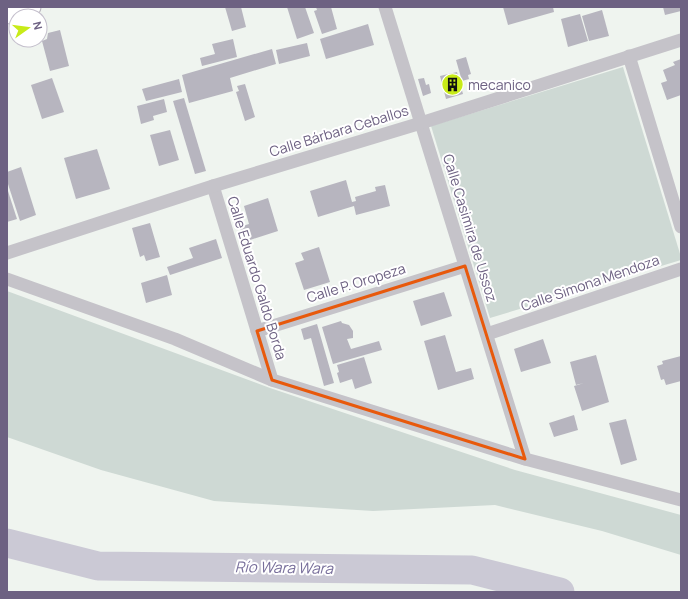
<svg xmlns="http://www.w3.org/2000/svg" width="688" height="599" font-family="Manrope,sans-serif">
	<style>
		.green { fill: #ced9d4 }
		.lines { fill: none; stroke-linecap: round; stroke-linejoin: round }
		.river { stroke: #cbc9d5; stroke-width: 29 }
		.building { fill: #b7b5bf }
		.secondary-casing { stroke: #b8b5be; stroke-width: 21 }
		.street { stroke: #c5c3c9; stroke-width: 13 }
		.secondary { stroke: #fff; stroke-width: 19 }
		.marked { fill: none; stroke: #e8590c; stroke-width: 3; stroke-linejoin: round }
		.labels { text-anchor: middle; stroke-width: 4; stroke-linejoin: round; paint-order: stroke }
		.poi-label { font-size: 14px; fill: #6d6182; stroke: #fff; text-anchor: start }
		.street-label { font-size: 14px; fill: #6d6182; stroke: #fff }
		.water-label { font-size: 15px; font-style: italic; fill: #786f9b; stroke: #fff }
	</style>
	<rect width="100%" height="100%" fill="#eff4ef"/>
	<g class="green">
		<polygon points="623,67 681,257 681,260 490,318 431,126"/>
		<polygon points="7,291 270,388 515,470 681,515 681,555 602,531 495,505 373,511 214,501 101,470 7,437"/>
	</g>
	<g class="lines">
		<polyline class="river" points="7,543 98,566 472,570 560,592"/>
	</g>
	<g class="building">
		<polygon points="225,7 241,7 246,27 232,31"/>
		<polygon points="287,7 305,7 314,33 297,39"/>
		<polygon points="316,7 331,7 337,29 322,34 314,11 317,10"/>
		<polygon points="503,7 553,7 554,12 508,25"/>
		<polygon points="663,7 681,7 681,11 665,15"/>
		<polygon points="602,10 609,36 589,41 582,16"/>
		<polygon points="580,14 588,41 568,47 561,19"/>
		<polygon points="368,24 374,45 326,59 320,39"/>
		<polygon points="60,30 69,66 50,71 42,41 47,39 48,33"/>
		<polygon points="233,39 237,57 202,66 200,58 215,54 212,44"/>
		<polygon points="307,43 310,56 279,64 276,50"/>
		<polygon points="272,49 276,64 230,78 233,91 189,103 182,75"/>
		<polygon points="466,57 471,74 468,75 469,79 462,81 456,60"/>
		<polygon points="681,59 681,95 667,100 661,83 667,81 663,70 675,65 673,62"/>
		<polygon points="457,72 463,94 446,99 440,76"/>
		<polygon points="52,78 64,112 42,119 31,85"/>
		<polygon points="424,78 426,85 429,84 431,93 423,96 418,79"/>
		<polygon points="179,79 182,92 146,101 142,89"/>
		<polygon points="245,84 255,117 245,121 236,92 239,91 237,86"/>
		<polygon points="184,98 206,171 195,174 173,101"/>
		<polygon points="164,99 167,112 153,116 154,120 141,124 137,106"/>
		<polygon points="170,130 179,160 159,166 150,135"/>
		<polygon points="97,149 110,189 76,199 64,158"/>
		<polygon points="21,167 36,215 20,221 7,181 7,172"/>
		<polygon points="346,180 352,202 356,201 355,197 376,191 375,187 385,185 390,206 356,215 354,206 318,217 310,191"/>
		<polygon points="7,188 17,219 7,222"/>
		<polygon points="268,198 278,231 244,242 239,227 249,224 244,206"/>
		<polygon points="150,223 160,257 146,261 144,255 140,257 132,228"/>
		<polygon points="216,239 222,258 170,275 167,267 193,258 189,248"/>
		<polygon points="319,247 330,282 304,290 295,263 304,260 301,253"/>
		<polygon points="167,275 172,295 146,303 141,283"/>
		<polygon points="444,292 452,316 421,326 413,301"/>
		<polygon points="341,321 342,323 349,325 353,331 353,338 347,339 351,349 379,341 382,350 333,364 322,327"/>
		<polygon points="317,324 334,383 324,386 311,338 304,340 301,329"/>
		<polygon points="445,335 456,372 471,368 474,379 438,390 424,341"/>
		<polygon points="543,339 551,363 521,372 514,349"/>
		<polygon points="596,355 609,402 582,411 574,386 584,383 576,385 570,362"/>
		<polygon points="681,356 681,381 666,385 664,379 661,380 657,366 663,364 662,361"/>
		<polygon points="364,357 372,383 355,389 352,379 340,383 337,373 339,372 337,365"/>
		<polygon points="574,415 578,430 554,437 549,423"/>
		<polygon points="626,419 637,460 621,465 609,423"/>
	</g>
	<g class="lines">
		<defs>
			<polyline id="secondary" points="7,14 31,7"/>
		</defs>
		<use href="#secondary" class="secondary-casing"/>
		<g class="street">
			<polyline points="385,7 525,459"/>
			<polyline points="629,56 681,227"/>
			<polyline points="213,186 272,380"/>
			<polyline points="7,253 213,186 421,123 681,40"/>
			<polyline points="7,279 175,339 272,380 525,459 681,500"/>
			<polyline points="257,331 465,266"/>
			<polyline points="487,334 681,269"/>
		</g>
		<use href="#secondary" class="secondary"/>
	</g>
	<path class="marked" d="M465,266L525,459L272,380L257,331Z"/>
	<defs>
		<symbol id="building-disc" viewBox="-11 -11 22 22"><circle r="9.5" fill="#c8eb18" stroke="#fff"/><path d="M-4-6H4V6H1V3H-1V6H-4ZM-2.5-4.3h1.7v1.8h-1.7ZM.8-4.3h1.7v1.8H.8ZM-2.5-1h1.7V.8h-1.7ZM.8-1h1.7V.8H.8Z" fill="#111"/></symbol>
	</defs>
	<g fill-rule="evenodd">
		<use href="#building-disc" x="440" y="72" width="25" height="25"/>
	</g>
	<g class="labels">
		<g class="poi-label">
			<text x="468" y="90">mecanico</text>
		</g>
		<g class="street-label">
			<text transform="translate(339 131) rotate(-17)" y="5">Calle Bárbara Ceballos</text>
			<text transform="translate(470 228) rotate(73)" y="5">Calle Casimira de Ussoz</text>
			<text transform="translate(257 278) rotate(73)" y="5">Calle Eduardo Galdo Borda</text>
			<text transform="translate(356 283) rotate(-17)" y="5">Calle P. Oropeza</text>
			<text transform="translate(590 283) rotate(-19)" y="5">Calle Simona Mendoza</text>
		</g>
		<g class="water-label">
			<text transform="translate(284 568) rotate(1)" y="5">Río Wara Wara</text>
		</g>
	</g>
	<rect width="688" height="599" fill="none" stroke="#6d6182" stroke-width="16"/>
	<g transform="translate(28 28) rotate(76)"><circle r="19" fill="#ffffff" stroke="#c5c0cd"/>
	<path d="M0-3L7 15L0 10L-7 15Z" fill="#c8eb18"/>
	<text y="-6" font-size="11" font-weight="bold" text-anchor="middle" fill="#6d6182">N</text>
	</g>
</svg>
